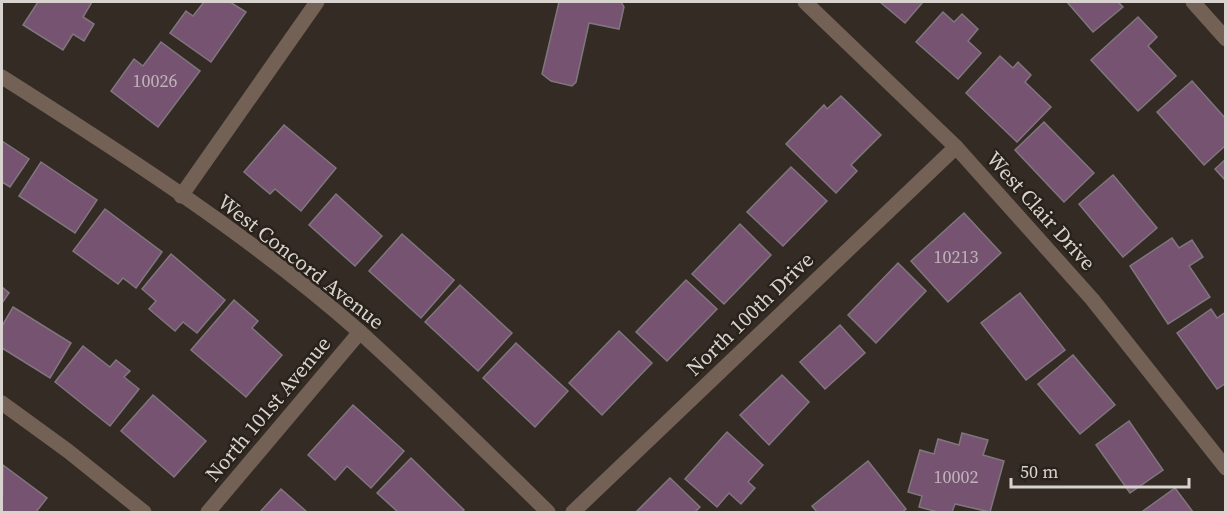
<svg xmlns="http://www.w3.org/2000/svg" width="1227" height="514" font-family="'Source Serif 4',serif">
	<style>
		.building { fill: #755371; stroke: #80767e; stroke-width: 1.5 }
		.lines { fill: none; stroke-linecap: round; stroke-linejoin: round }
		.minor { stroke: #736156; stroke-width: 15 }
		.labels { text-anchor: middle; stroke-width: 5; stroke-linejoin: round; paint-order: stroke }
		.number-label { font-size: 18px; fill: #bfb3b8 }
		.street-label { font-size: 21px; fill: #d8d3cf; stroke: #29221b }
	</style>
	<rect width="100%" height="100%" fill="#332b24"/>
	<g class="building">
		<polygon points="38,2 92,2 83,17 94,24 84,41 73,34 63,50 23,25"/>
		<polygon points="204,2 230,2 246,12 211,62 170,33 186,11 193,16"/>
		<polygon points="559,2 621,2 624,7 619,29 589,23 576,82 572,86 551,81 542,74"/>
		<polygon points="880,2 923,2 905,23"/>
		<polygon points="1067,2 1118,2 1123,7 1093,32"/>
		<polygon points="943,12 954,22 962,14 978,29 968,41 981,53 958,79 916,42"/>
		<polygon points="1138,17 1157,37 1148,46 1176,76 1138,111 1091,60"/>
		<polygon points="161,42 200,71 158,127 111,91 134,59 143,66"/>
		<polygon points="1000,56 1013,68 1018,62 1031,75 1025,82 1051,107 1017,142 966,93"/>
		<polygon points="1192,81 1226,119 1226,145 1204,165 1157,112"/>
		<polygon points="841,96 881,135 851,165 857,171 836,193 786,144 824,105 827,109"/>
		<polygon points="1044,122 1094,173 1064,202 1015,150"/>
		<polygon points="284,125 336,168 301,211 275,189 270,194 244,172"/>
		<polygon points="2,141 29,159 10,187 2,182"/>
		<polygon points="1226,159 1226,181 1215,169"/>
		<polygon points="41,162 97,200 75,233 19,196"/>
		<polygon points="791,167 827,201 783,246 747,212"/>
		<polygon points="1113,175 1157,228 1123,257 1079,204"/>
		<polygon points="336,194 382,236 355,266 309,225"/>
		<polygon points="105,209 162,252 136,288 123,278 118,284 73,251"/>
		<polygon points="964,213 1001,253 948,302 911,261"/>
		<polygon points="740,224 771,255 724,304 692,274"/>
		<polygon points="402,234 454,280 421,318 369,271"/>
		<polygon points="1172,238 1179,248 1192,240 1203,257 1189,266 1210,297 1168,324 1130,266"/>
		<polygon points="171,254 225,300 197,333 183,322 175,331 149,309 156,301 142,289"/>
		<polygon points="898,263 926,291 876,343 848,315"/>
		<polygon points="686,280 717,309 667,361 636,332"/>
		<polygon points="460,285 512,333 478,371 425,322"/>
		<polygon points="2,287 9,293 2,303"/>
		<polygon points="1020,293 1065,350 1026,380 981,323"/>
		<polygon points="234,300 258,321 252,328 282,355 246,397 191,350"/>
		<polygon points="13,307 71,343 50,378 2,348 2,326"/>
		<polygon points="1211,309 1217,318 1226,312 1226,383 1217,389 1177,333"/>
		<polygon points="840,325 865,353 825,389 800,362"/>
		<polygon points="619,331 652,363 602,415 569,383"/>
		<polygon points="516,343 568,391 535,427 483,378"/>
		<polygon points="83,346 110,367 116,360 130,371 124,377 139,389 110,426 55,382"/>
		<polygon points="1073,355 1115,405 1080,434 1038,384"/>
		<polygon points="782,375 809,402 769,445 740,415"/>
		<polygon points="153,395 206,441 174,477 121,431"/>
		<polygon points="353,405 404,451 371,488 347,466 335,480 308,455"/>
		<polygon points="1129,421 1163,470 1130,493 1096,445"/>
		<polygon points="727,432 763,465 748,482 755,488 741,504 729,493 717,507 685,479"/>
		<polygon points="962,433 988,440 983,455 1004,461 990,512 955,504 952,512 938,512 919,507 922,496 908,492 920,450 934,454 938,439 959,445"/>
		<polygon points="411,458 464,510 461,512 398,512 377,493"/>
		<polygon points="868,461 906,509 902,512 817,512 812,506"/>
		<polygon points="3,465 47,498 36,512 2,512"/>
		<polygon points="670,478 700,507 695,512 636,512"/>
		<polygon points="1175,488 1193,512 1144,512 1143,511"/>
		<polygon points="281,489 307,512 260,512"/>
	</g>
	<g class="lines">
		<g class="minor">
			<polyline points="805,2 956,147 1092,299 1226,468"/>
			<polyline points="1193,2 1226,39"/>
			<path d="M2,77C125,155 251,236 361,333C425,391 487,452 548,512"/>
			<polyline points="181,196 317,2"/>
			<polyline points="2,403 68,451 144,512"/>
			<polyline points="208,512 360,332"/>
			<polyline points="573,512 956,147"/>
		</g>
	</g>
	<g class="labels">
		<g class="number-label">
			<text x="155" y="87">10026</text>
			<text x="956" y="263">10213</text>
			<text x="956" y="483">10002</text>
		</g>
		<g class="street-label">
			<text transform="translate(1041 211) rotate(48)" y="7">West Clair Drive</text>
			<text transform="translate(301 262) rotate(38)" y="7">West Concord Avenue</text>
			<text transform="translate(750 314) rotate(-44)" y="7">North 100th Drive</text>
			<text transform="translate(268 409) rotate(-50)" y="7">North 101st Avenue</text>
		</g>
	</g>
	<rect width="1227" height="514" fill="none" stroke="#d8d3cf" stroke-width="6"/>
	<path d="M1011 478v9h178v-9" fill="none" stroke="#d8d3cf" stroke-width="3"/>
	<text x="1020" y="478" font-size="18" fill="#d8d3cf" stroke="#29221b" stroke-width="4.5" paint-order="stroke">50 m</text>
</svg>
